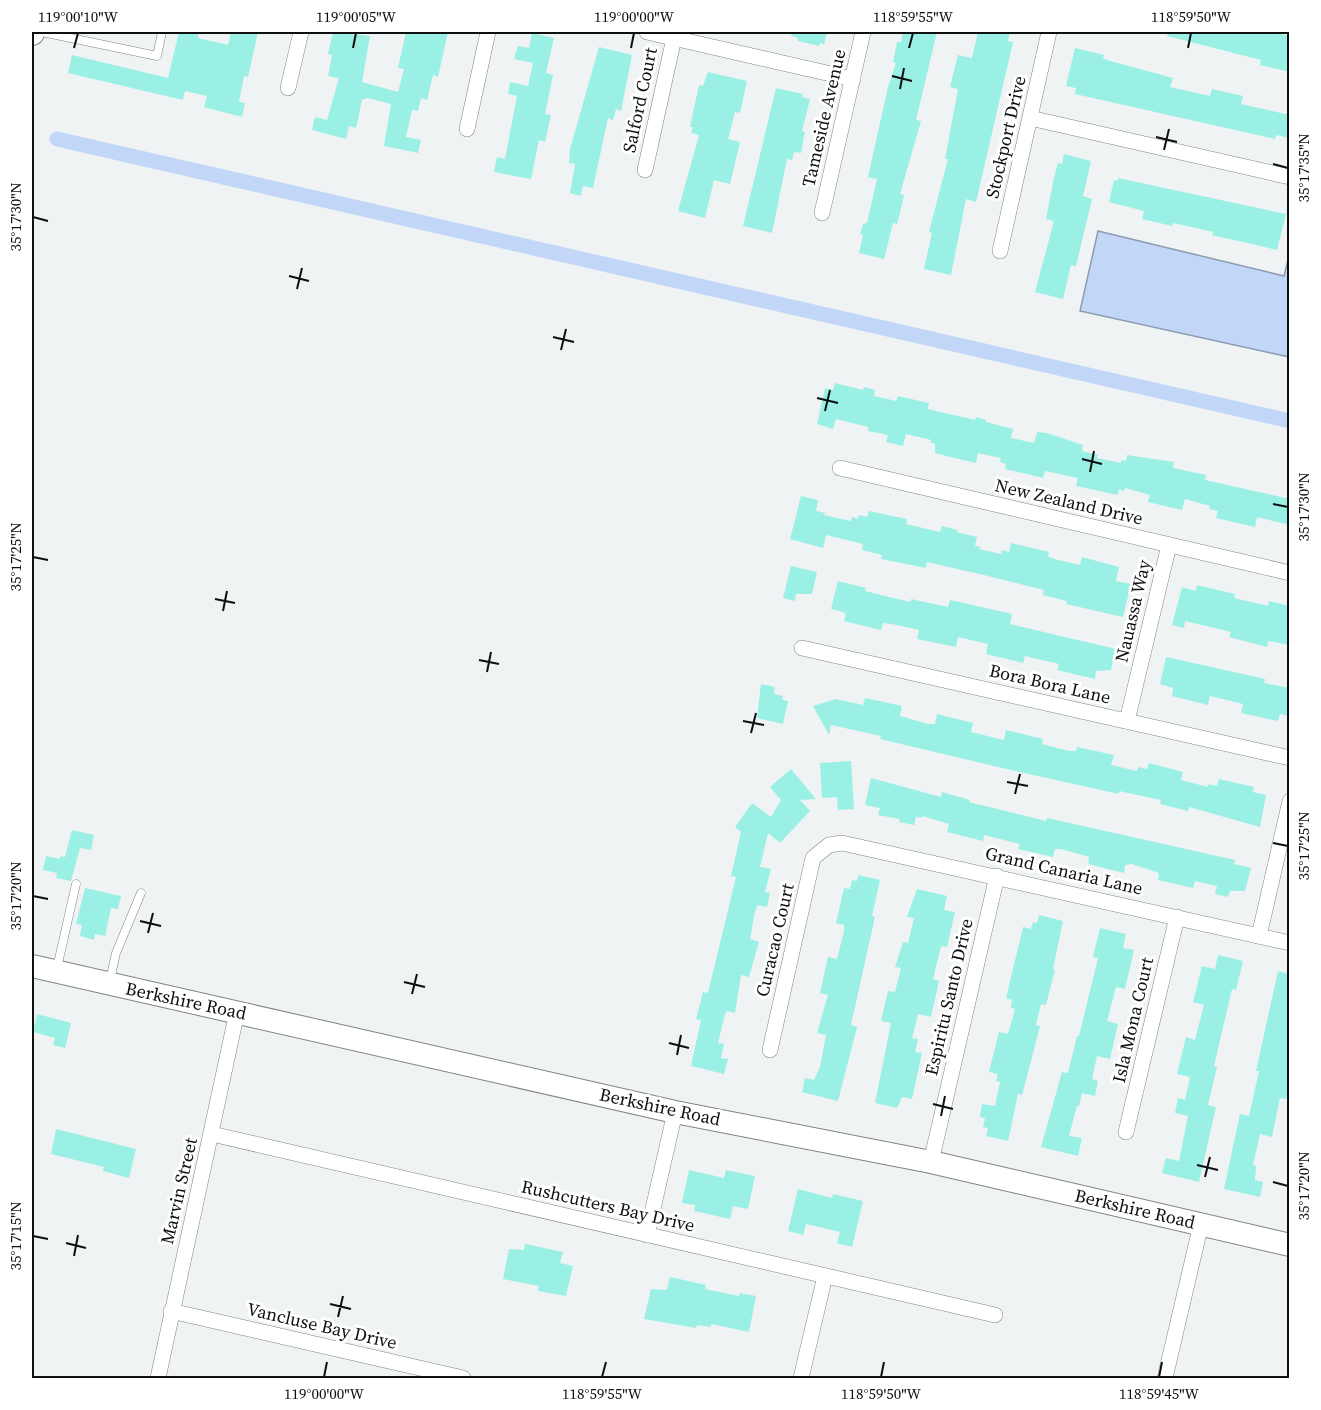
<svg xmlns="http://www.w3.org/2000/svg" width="1321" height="1410" font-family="'Source Serif 4',serif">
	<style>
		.water { fill: #c2d7f8; stroke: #8c9bb2; stroke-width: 1.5 }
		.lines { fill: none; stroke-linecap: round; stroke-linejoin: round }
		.canal { stroke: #c2d7f8; stroke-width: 15 }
		.building { fill: #9af0e4 }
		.lane-casing { stroke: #808485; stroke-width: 9 }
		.street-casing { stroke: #808485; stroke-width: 16 }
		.secondary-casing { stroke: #808485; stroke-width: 24 }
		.primary-casing { stroke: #808485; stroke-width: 26 }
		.lane { stroke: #fff; stroke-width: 8 }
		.street { stroke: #fff; stroke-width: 15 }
		.secondary { stroke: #fff; stroke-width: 22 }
		.primary { stroke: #fff; stroke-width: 24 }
		.ticks { fill: none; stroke: #0e1010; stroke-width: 2 }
		.labels { text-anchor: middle; stroke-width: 6; stroke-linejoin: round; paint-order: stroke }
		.street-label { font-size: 18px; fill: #0e1010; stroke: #fff }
		.neatline { fill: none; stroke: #0e1010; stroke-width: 2 }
		.ticks-label { font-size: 15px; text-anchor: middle; fill: #0e1010 }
	</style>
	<rect width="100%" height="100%" fill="#eff3f4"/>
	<polygon class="water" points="1098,231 1284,276 1289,256 1289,357 1080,311"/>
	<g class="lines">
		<polyline class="canal" points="57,139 1290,421"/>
	</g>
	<g class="building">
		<polygon points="179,32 199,32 198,38 228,45 231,32 258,32 248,77 244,76 239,102 245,103 242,117 204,107 207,96 185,91 183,100 68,73 72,55 168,78"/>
		<polygon points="333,32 370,36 362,82 398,92 404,69 398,68 406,32 448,32 438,77 433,75 427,100 421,98 418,111 412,110 406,137 421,140 418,153 384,146 391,104 367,98 362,100 356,128 349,126 346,139 312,130 315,117 327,120 339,78 328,76 332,55 328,54"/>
		<polygon points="792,32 827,32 824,44 820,43 819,46 798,41 798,38 791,36"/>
		<polygon points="903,32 937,32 916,120 921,121 900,194 904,195 899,217 897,224 893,223 884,259 859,253 863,235 860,234 863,224 867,223 877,179 868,177 888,87 896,63 893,62 897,42 901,42"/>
		<polygon points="978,32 1010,32 1008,41 1013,42 976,202 966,199 951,275 924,269 932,233 929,232 948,159 945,159 958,89 950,87 958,55 972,58"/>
		<polygon points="1168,32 1272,32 1290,36 1290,72 1260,65 1261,60 1167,36"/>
		<polygon points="532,33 554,38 546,73 553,75 545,114 551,115 545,142 539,140 531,179 494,172 497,157 505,159 517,96 508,94 510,82 528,86 533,63 514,59 518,46 529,48"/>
		<polygon points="599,47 632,55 621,111 616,109 613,120 608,118 593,188 583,186 581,196 570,193 575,164 569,163 570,149"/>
		<polygon points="1075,48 1104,55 1103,59 1173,78 1170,87 1210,96 1212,89 1243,96 1241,104 1290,115 1290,138 1276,135 1275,139 1075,94 1076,88 1066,86"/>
		<polygon points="708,72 747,81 740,113 735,112 728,139 740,142 730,184 714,180 705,218 678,211 699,135 691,133 693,127 690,127 699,85 703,86"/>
		<polygon points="776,88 803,94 802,97 810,99 802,131 805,132 801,153 794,152 792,160 787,159 772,233 743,226"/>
		<polygon points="1064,154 1091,161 1083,196 1092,199 1076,266 1071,265 1063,299 1035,292 1054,221 1046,219 1053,182 1058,163 1062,164"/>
		<polygon points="1118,178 1286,214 1277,250 1212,235 1213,232 1173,223 1172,226 1142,219 1144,211 1109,202 1114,180 1118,181"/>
		<polygon points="835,383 863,390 864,387 875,390 874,396 896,401 898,396 929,403 928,409 975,420 976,417 986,420 986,422 1013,429 1011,438 1034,443 1037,432 1047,433 1083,445 1082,451 1098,455 1097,458 1121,463 1121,460 1126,461 1127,455 1174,462 1173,468 1206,475 1205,480 1290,499 1290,525 1257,517 1255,527 1216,518 1218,511 1209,509 1210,506 1185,499 1182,510 1148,502 1150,495 1125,488 1124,491 1119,489 1118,495 1076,486 1078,478 1045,471 1043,478 1005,469 1006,464 1000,462 1001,458 978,453 976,463 950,457 935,453 935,444 930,442 931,440 906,434 903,446 886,442 888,435 868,431 868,427 836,419 833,429 817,424 825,388 833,390"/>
		<polygon points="801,496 818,500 816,511 825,513 824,515 851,521 852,517 858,519 859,515 867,517 869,511 907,519 906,524 940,532 942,526 957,530 957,532 977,537 975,546 980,547 979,549 1001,554 1002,550 1009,552 1011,543 1049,552 1048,556 1054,559 1080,565 1082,557 1119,567 1116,581 1131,584 1123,617 1066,604 1067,601 1043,595 1044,590 988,576 927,562 926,568 881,559 882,555 862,550 863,544 826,535 823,548 790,539"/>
		<polygon points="791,566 817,572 812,594 796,594 795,601 783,598"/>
		<polygon points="838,581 866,588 865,591 910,602 911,599 948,607 950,600 1012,614 1010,624 1116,649 1111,670 1096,671 1095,679 1057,670 1059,664 1025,656 1023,663 986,654 988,644 958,637 956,647 917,639 919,630 892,624 883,623 881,630 844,621 846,613 831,609"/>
		<polygon points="1197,585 1235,594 1234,598 1268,606 1269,601 1290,606 1290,645 1268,641 1267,647 1229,637 1231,632 1185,621 1184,628 1172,625 1182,587 1196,591"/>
		<polygon points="1166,657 1265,679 1264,683 1290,688 1288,716 1280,714 1278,721 1241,713 1243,704 1210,696 1208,705 1172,696 1173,688 1160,684"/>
		<polygon points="761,684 775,687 774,694 783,696 782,700 788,701 783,724 757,718"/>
		<polygon points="865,698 902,706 900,716 928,724 935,724 937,714 973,723 971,732 1004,740 1006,730 1043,739 1042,744 1069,751 1076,751 1077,747 1114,755 1111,765 1137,771 1138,767 1147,769 1149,763 1183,772 1181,780 1208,787 1208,784 1217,786 1219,779 1254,787 1253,792 1266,795 1260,827 1189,807 1188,811 1160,804 1161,800 1119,791 1119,794 1015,771 880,739 881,736 831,725 829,735 813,706 836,699 863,705"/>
		<polygon points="851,761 854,809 838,810 837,797 822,798 820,763"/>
		<polygon points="791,769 816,799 800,800 810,811 780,843 768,833 760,867 771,869 765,892 770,893 767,907 758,905 755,911 750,939 759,942 749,977 741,975 735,1013 726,1011 724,1018 718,1043 724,1044 721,1058 728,1059 724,1074 691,1066 701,1020 696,1019 703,992 708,993 736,877 731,876 741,832 735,827 752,803 771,817 781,800 770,787"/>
		<polygon points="871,778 941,797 942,792 970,800 969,802 1046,821 1047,818 1235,860 1234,864 1251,868 1245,891 1230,891 1228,897 1215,894 1217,886 1195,881 1193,888 1158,880 1159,873 1132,864 1125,865 1124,873 1088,864 1089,857 1061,849 1055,849 1053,857 1018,849 1020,844 984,835 983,841 947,832 949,824 922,816 922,818 916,817 914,825 899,822 900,819 878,815 880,808 865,805"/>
		<polygon points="72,830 94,835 91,850 80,848 71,881 56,878 57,873 43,870 46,856 60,859 60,856 65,857"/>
		<polygon points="858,875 880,880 872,916 875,917 851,1025 857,1027 838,1101 802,1092 805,1078 814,1080 820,1067 826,1035 817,1033 828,995 820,993 828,957 837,959 844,931 844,925 836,923 844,888 850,889 852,880 857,881"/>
		<polygon points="85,888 121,896 118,909 111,908 105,936 95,934 94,940 80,936 82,925 76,924"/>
		<polygon points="917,889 947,896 944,910 955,912 947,947 941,946 933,979 939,981 931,1017 918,1014 912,1038 918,1039 915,1052 922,1053 912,1099 902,1097 897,1108 875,1103 891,1023 881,1021 888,991 895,992 901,968 895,967 903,942 908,943 914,918 907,917"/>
		<polygon points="1039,915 1063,921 1053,969 1055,970 1046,1005 1041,1004 1036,1025 1040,1026 1036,1042 1022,1095 1018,1094 1008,1141 986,1136 988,1128 983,1127 985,1118 980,1117 982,1104 995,1106 1000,1082 996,1081 998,1074 989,1072 999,1032 1008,1034 1015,1009 1011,1008 1012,1000 1006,998 1023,927 1031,929 1033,922 1037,923"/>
		<polygon points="1100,928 1126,934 1123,948 1134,950 1125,989 1116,987 1107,1021 1118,1024 1110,1059 1097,1056 1092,1079 1098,1081 1095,1096 1082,1093 1079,1106 1077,1106 1069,1136 1082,1138 1078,1156 1041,1147 1062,1072 1068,1073 1077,1036 1079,1036 1098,958 1093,957"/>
		<polygon points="1218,955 1243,961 1236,990 1232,989 1214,1066 1217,1067 1208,1105 1216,1107 1199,1182 1162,1173 1166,1158 1179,1161 1188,1116 1175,1113 1178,1098 1185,1100 1190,1077 1177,1074 1186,1037 1195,1040 1204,1005 1193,1002 1202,966 1215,969"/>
		<polygon points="1278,971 1290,974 1290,1086 1286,1099 1280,1098 1272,1137 1260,1134 1253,1165 1256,1166 1255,1180 1263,1182 1260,1197 1224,1189 1240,1114 1249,1116 1259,1071 1256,1071"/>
		<polygon points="37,1014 71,1023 65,1048 53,1045 55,1038 33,1032"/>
		<polygon points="56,1129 136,1149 129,1178 103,1171 104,1167 51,1154"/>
		<polygon points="689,1170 724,1178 726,1170 755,1176 748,1209 733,1206 730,1219 694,1211 695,1205 682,1203"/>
		<polygon points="798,1189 832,1198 833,1194 863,1201 852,1247 837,1243 840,1232 806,1224 803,1235 788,1231"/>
		<polygon points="525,1244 563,1252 560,1263 573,1266 566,1296 538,1291 539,1286 503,1279 509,1249 524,1250"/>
		<polygon points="670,1277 706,1285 705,1289 739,1296 740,1293 756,1296 749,1332 711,1324 711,1327 697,1325 696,1328 644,1319 651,1289 667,1290"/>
	</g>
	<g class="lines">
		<defs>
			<g id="lane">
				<polyline points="42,32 157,56 162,32"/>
				<polyline points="57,968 76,884"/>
				<polyline points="110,980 116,953 141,893"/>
			</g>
			<g id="street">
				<polyline points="647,32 853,79"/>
				<polyline points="288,88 301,32"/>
				<polyline points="1030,118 1290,177"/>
				<polyline points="467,129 488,32"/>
				<polyline points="645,170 674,38"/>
				<polyline points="822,213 863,32"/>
				<polyline points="1000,251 1049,32"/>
				<polyline points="840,468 1290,573"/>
				<polyline points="802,648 1290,758"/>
				<polyline points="1127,721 1169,545"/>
				<polyline points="1259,936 1290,801"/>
				<polyline points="770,1050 813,858 829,845 842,843 1290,943"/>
				<polyline points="1126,1132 1177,917"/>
				<polyline points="212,1134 995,1315"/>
				<polyline points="931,1162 997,876"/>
				<polyline points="647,1235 675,1112"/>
				<polyline points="171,1311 463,1378"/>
				<polyline points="158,1378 237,1012"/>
				<polyline points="801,1378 825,1276"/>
				<polyline points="1165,1378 1201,1224"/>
			</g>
			<polyline id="secondary" points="32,966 675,1112 931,1162 1290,1245"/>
			<polyline id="primary" points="32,33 32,32"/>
		</defs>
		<use href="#lane" class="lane-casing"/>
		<use href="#street" class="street-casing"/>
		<use href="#secondary" class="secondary-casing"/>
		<use href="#primary" class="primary-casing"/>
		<use href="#lane" class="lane"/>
		<use href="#street" class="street"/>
		<use href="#secondary" class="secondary"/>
		<use href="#primary" class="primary"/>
	</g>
	<path class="ticks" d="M74,48L78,33M353,48L356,33M631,48L634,33M909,48L913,33M1188,48L1191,33M892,76L912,81M900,89L904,68M1156,137L1177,142M1164,150L1169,129M1273,164L1288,168M33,217L48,221M289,276L309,281M297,289L302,268M553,337L574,342M561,350L566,329M817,398L838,403M825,411L830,390M1082,459L1102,464M1090,472L1094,451M1273,504L1288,507M33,557L48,560M215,599L235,603M223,611L227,591M479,660L499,664M487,672L491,652M743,721L764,725M751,733L756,713M1007,782L1028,786M1015,794L1020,774M1273,843L1288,846M33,896L48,899M140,921L161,926M148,933L153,913M404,982L425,987M412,994L417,974M669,1043L689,1048M677,1055L681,1035M933,1104L953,1109M941,1116L945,1096M1197,1165L1218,1170M1205,1177L1210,1157M1273,1182L1288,1186M33,1236L48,1239M66,1243L86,1248M74,1256L78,1235M330,1304L351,1309M338,1317L343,1296M324,1377L327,1362M602,1377L606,1362M881,1377L884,1362M1159,1377L1162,1362"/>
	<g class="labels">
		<g class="street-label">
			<text transform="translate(640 100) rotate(-78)" y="6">Salford Court</text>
			<text transform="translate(824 118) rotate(-77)" y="6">Tameside Avenue</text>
			<text transform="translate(1006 137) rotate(-77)" y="6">Stockport Drive</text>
			<text transform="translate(1069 502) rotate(13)" y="6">New Zealand Drive</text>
			<text transform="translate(1133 611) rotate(-77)" y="6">Nauassa Way</text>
			<text transform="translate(1050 684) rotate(13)" y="6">Bora Bora Lane</text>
			<text transform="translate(1064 871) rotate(13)" y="6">Grand Canaria Lane</text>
			<text transform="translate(775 940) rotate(-77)" y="6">Curacao Court</text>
			<text transform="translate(949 997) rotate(-77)" y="6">Espiritu Santo Drive</text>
			<text transform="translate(186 1001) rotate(12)" y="6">Berkshire Road</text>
			<text transform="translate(1133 1020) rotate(-77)" y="6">Isla Mona Court</text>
			<text transform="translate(660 1107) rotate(12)" y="6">Berkshire Road</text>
			<text transform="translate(179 1191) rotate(-77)" y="6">Marvin Street</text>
			<text transform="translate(608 1206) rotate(13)" y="6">Rushcutters Bay Drive</text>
			<text transform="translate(1135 1209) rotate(13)" y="6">Berkshire Road</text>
			<text transform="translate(322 1326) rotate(13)" y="6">Vancluse Bay Drive</text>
		</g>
	</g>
	<rect width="1321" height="1410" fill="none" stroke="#ffffff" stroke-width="66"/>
	<rect x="33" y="33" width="1255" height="1344" class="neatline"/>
	<g class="ticks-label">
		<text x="78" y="22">119°00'10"W</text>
		<text x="356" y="22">119°00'05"W</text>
		<text x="634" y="22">119°00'00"W</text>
		<text x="913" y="22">118°59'55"W</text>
		<text x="1191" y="22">118°59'50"W</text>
		<text transform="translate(1304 168) rotate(-90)" y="5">35°17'35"N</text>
		<text transform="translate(16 217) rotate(-90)" y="5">35°17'30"N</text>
		<text transform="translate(1304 507) rotate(-90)" y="5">35°17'30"N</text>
		<text transform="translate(16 557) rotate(-90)" y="5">35°17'25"N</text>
		<text transform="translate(1304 846) rotate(-90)" y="5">35°17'25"N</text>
		<text transform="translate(16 896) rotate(-90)" y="5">35°17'20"N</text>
		<text transform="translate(1304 1186) rotate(-90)" y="5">35°17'20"N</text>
		<text transform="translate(16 1236) rotate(-90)" y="5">35°17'15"N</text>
		<text x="324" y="1399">119°00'00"W</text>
		<text x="602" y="1399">118°59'55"W</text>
		<text x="881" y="1399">118°59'50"W</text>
		<text x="1159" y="1399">118°59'45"W</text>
	</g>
</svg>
